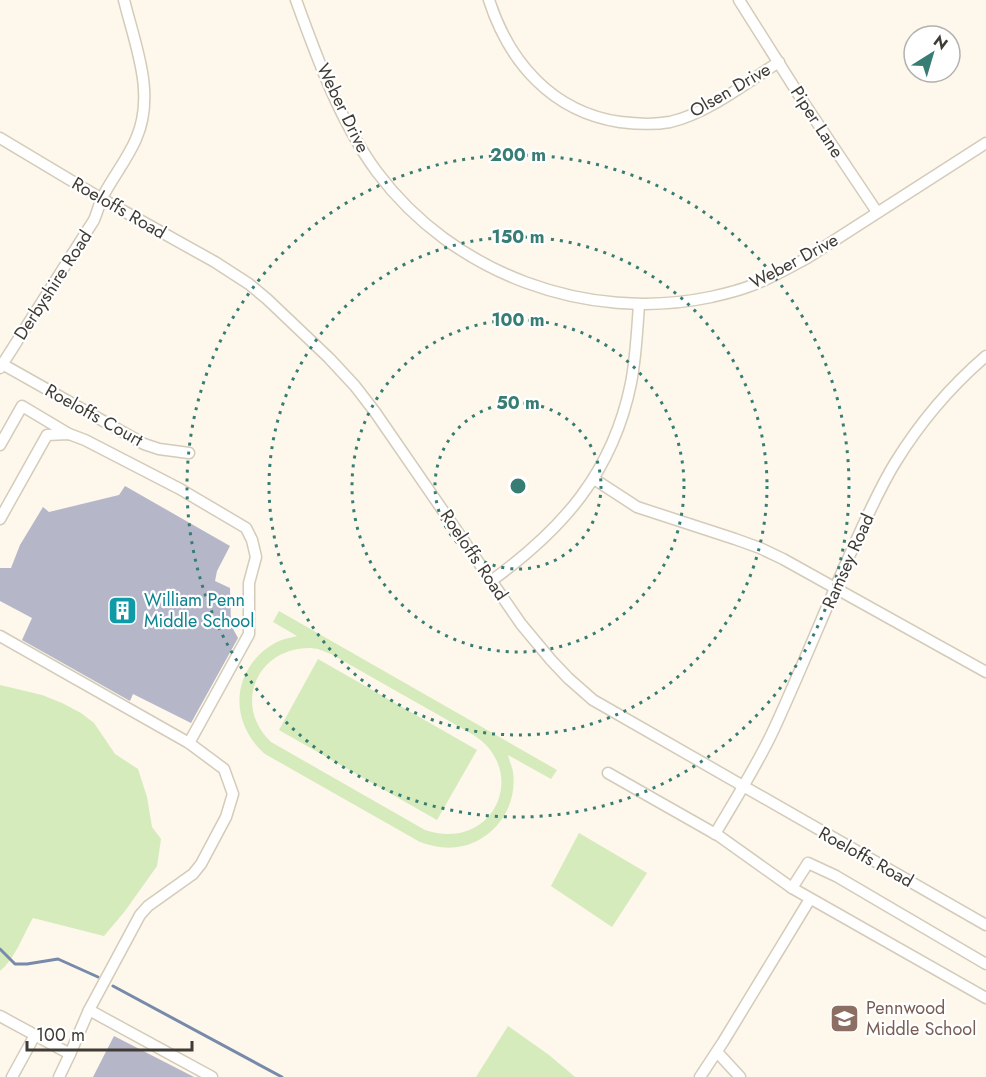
<svg xmlns="http://www.w3.org/2000/svg" width="986" height="1077" font-family="Jost,sans-serif">
	<style>
		.green { fill: #d6ebbb; fill-rule: evenodd }
		.lines { fill: none; stroke-linecap: round; stroke-linejoin: round }
		.stream { stroke: #778aaa; stroke-width: 3 }
		.building { fill: #b6b6c9 }
		.minor-casing { stroke: #d4cbb9; stroke-width: 13 }
		.minor { stroke: #fff; stroke-width: 10 }
		.ring { fill: none; stroke: #387d73; stroke-width: 3; stroke-dasharray: 3 6 }
		.labels { text-anchor: middle; stroke-width: 4.5; stroke-linejoin: round; paint-order: stroke }
		.street-label { font-size: 18px; fill: #403c35; stroke: #fff }
		.culture-label { font-size: 18px; fill: #0d838f; stroke: #fff; text-anchor: start }
		.education-label { font-size: 18px; fill: #785e54; stroke: #fff; text-anchor: start }
		.centre { fill: #387d73; stroke: #fff; stroke-width: 3 }
		.ring-label { font-size: 18px; text-anchor: middle; font-weight: bold; fill: #387d73; stroke: #fff; stroke-width: 4.5; stroke-linejoin: round; paint-order: stroke }
	</style>
	<rect width="100%" height="100%" fill="#fdf7ec"/>
	<g class="green">
		<path d="M279,611L557,770L551,779L508,755C509,760 512,766 513,772C518,808 493,842 457,847C444,849 432,846 420,842L265,754C228,722 231,668 275,643C282,639 290,638 297,636L273,622ZM311,648L318,649L331,654L472,734C531,770 494,853 425,830L271,742C232,705 257,647 311,648Z"/>
		<polygon points="318,659 477,750 437,820 279,730"/>
		<path d="M0,685L42,695L62,703L81,713L94,723L115,754L138,769L147,797L152,827L161,839L157,866L125,911L104,936L33,918C23,935 15,959 0,971Z"/>
		<polygon points="579,833 647,873 612,927 551,886"/>
		<polygon points="508,1026 549,1055 575,1077 476,1077"/>
	</g>
	<g class="lines">
		<g class="stream">
			<polyline points="0,949 15,964 27,964 58,959 98,977"/>
			<polyline points="113,986 282,1077"/>
		</g>
	</g>
	<g class="building">
		<polygon points="125,486 230,546 217,571 215,581 230,588 231,625 238,638 191,723 133,694 130,701 22,640 32,618 0,601 0,568 11,568 20,545 43,507 49,512 119,495"/>
		<polygon points="114,1036 194,1077 93,1077"/>
	</g>
	<g class="lines">
		<defs>
			<g id="minor">
				<path d="M296,0C317,58 340,122 377,172C453,274 587,323 711,297C724,294 738,291 750,286C770,279 788,268 807,258L986,143"/>
				<path d="M489,0C509,62 552,112 620,122C636,124 654,125 670,122C707,114 747,82 779,62"/>
				<polyline points="739,0 804,103 877,212"/>
				<polyline points="0,138 102,199 215,262 249,284 267,299 329,358 355,386 375,412 521,624 551,660 568,678 593,700 986,925"/>
				<polyline points="2,364 144,444 159,449 189,453"/>
				<path d="M0,368L94,220C97,213 99,205 102,198C112,178 127,160 136,139C156,94 135,45 124,0"/>
				<polyline points="0,445 22,406 69,434"/>
				<polyline points="594,479 637,507 735,539 760,548 783,559 986,672"/>
				<polyline points="0,519 47,435 69,434 85,440 180,489 246,528 252,540 256,557 249,583 249,634 189,743"/>
				<path d="M491,581C563,529 613,472 631,383C636,357 637,331 639,305"/>
				<polyline points="0,636 189,743 224,769 233,794 226,817 201,864 193,874 148,906 140,915 89,1010 212,1077"/>
				<polyline points="608,773 719,836 792,888 986,998"/>
				<path d="M715,834C735,800 756,767 773,731C799,675 822,617 847,561C862,528 876,494 895,463C919,424 951,386 986,356"/>
				<polyline points="792,888 808,863 836,876 986,964"/>
				<polyline points="0,1016 70,1054"/>
				<polyline points="717,1052 740,1077"/>
				<polyline points="12,1077 35,1035"/>
				<polyline points="59,1077 70,1054 89,1010"/>
				<polyline points="700,1077 723,1042 810,899"/>
			</g>
		</defs>
		<use href="#minor" class="minor-casing"/>
		<use href="#minor" class="minor"/>
	</g>
	<g class="ring">
		<circle cx="518" cy="486" r="83"/>
		<circle cx="518" cy="486" r="166"/>
		<circle cx="518" cy="486" r="249"/>
		<circle cx="518" cy="486" r="331"/>
	</g>
	<defs>
		<symbol id="building-square" viewBox="-11 -11 22 22"><rect x="-9" y="-9" width="18" height="18" rx="4" fill="#0f9aa8" stroke="#fff"/><path d="M-4-6H4V6H1V3H-1V6H-4ZM-2.5-4.3h1.7v1.8h-1.7ZM.8-4.3h1.7v1.8H.8ZM-2.5-1h1.7V.8h-1.7ZM.8-1h1.7V.8H.8Z" fill="#fff"/></symbol>
		<symbol id="school-square" viewBox="-11 -11 22 22"><rect x="-9" y="-9" width="18" height="18" rx="4" fill="#8d6e63" stroke="#fff"/><path d="M0-5L7-2L0 1L-7-2ZM-4 1L0 2.5L4 1V4Q0 6-4 4Z" fill="#fff"/></symbol>
	</defs>
	<g fill-rule="evenodd">
		<use href="#building-square" x="106" y="594" width="33" height="33"/>
		<use href="#school-square" x="828" y="1002" width="33" height="33"/>
	</g>
	<g class="labels">
		<g class="street-label">
			<text transform="translate(730 90) rotate(-30)" y="6">Olsen Drive</text>
			<text transform="translate(343 108) rotate(64)" y="6">Weber Drive</text>
			<text transform="translate(817 122) rotate(57)" y="6">Piper Lane</text>
			<text transform="translate(119 208) rotate(30)" y="6">Roeloffs Road</text>
			<text transform="translate(794 261) rotate(-28)" y="6">Weber Drive</text>
			<text transform="translate(53 285) rotate(-57)" y="6">Derbyshire Road</text>
			<text transform="translate(94 415) rotate(29)" y="6">Roeloffs Court</text>
			<text transform="translate(474 555) rotate(56)" y="6">Roeloffs Road</text>
			<text transform="translate(848 561) rotate(-66)" y="6">Ramsey Road</text>
			<text transform="translate(866 857) rotate(29)" y="6">Roeloffs Road</text>
		</g>
		<g class="culture-label">
			<text x="144" y="606">William Penn<tspan x="144" dy="21">Middle School</tspan></text>
		</g>
		<g class="education-label">
			<text x="866" y="1014">Pennwood<tspan x="866" dy="21">Middle School</tspan></text>
		</g>
	</g>
	<circle cx="518" cy="486" r="9" class="centre"/>
	<g class="ring-label">
		<text x="518" y="161">200 m</text>
		<text x="518" y="243">150 m</text>
		<text x="518" y="326">100 m</text>
		<text x="518" y="409">50 m</text>
	</g>
	<g transform="translate(932 54) rotate(37)"><circle r="28" fill="#ffffff" stroke="#b3b1ae" stroke-width="1.5"/>
	<path d="M0-4.5L10 22L0 15L-10 22Z" fill="#387d73"/>
	<text y="-9" font-size="16" font-weight="bold" text-anchor="middle" fill="#403c35">N</text>
	</g>
	<path d="M27 1041v9h165v-9" fill="none" stroke="#403c35" stroke-width="3"/>
	<text x="36" y="1041" font-size="18" fill="#403c35" stroke="#ffffff" stroke-width="4.5" paint-order="stroke">100 m</text>
</svg>
